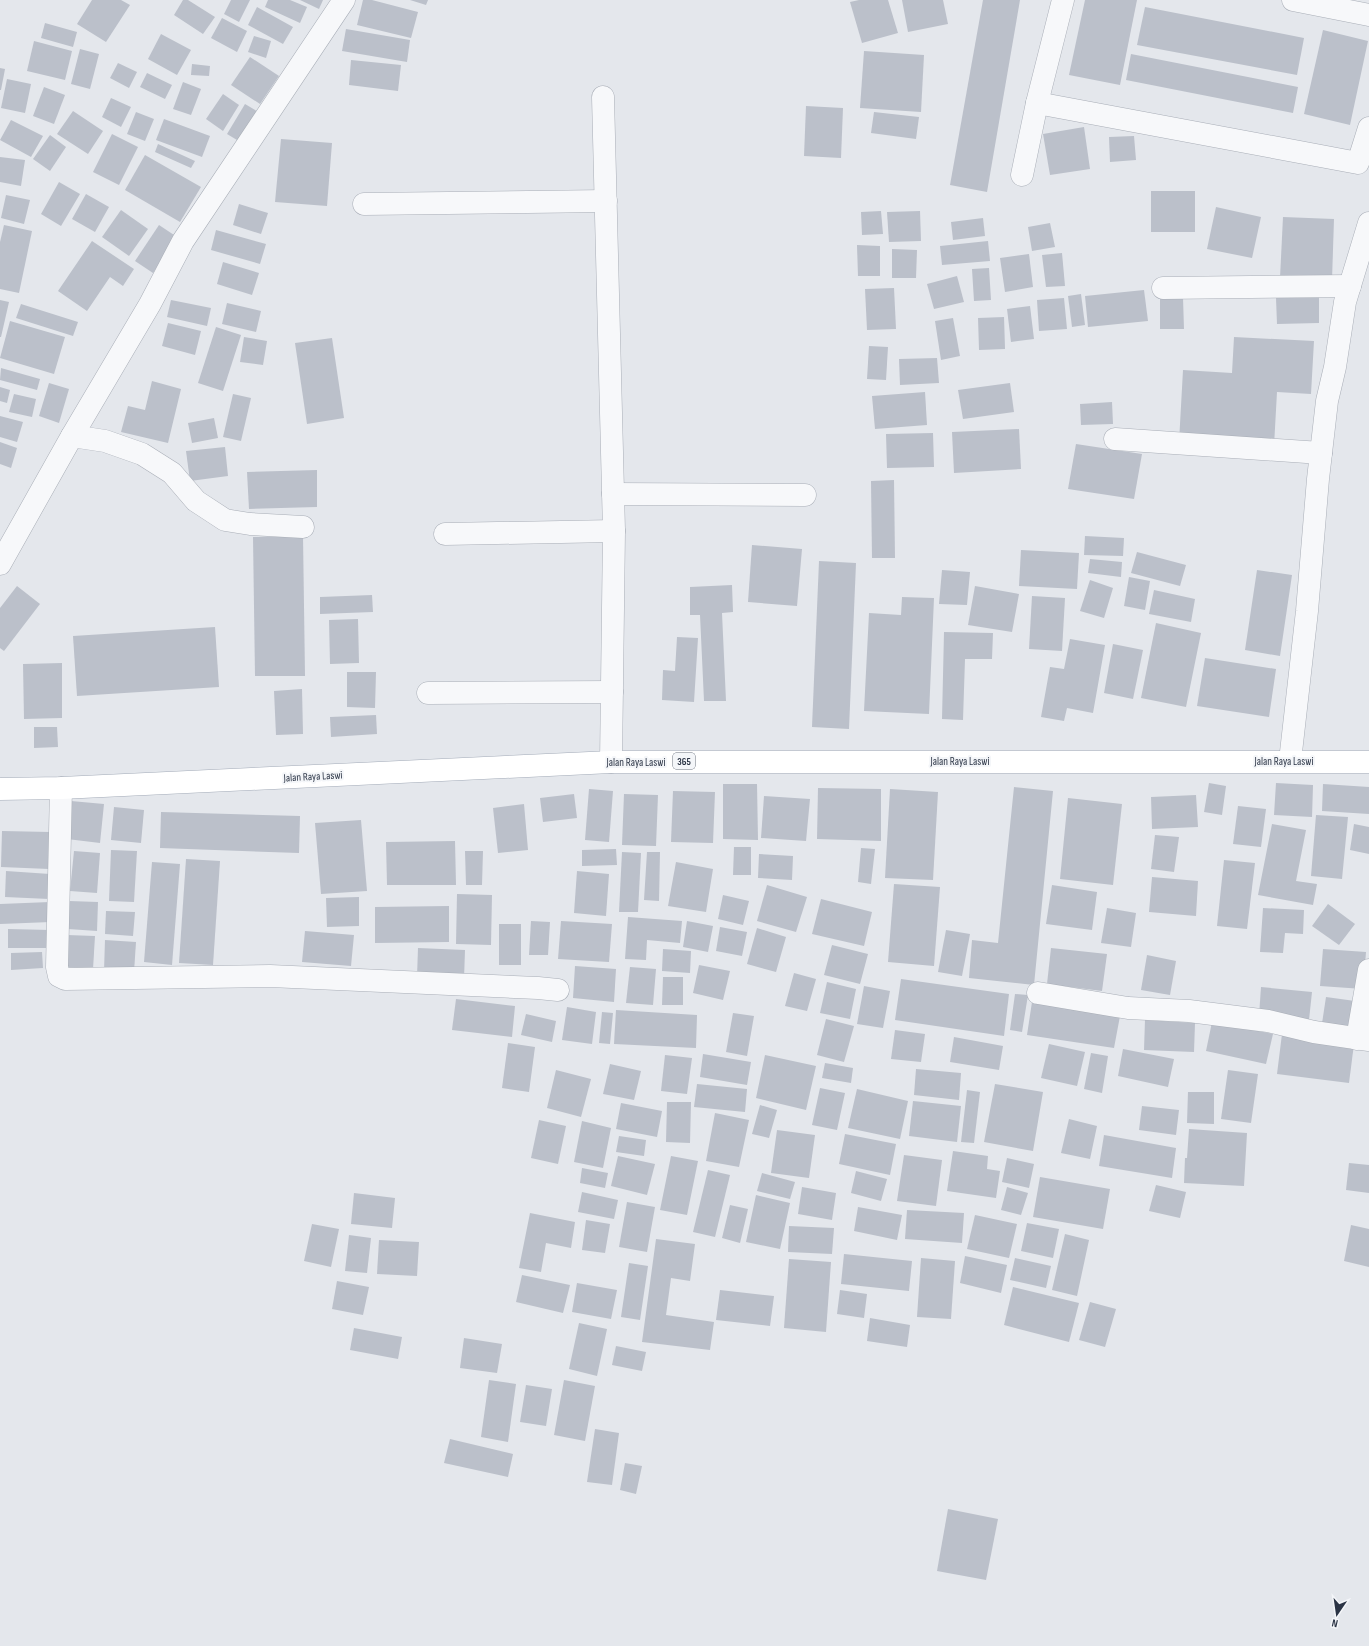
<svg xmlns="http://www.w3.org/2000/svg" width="1369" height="1646" font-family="'Sofia Sans Condensed',sans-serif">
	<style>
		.building { fill: #bbc0ca }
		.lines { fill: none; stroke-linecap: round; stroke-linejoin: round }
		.minor-casing { stroke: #a9aeb7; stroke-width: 23 }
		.major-casing { stroke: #a3abb8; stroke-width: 23 }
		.minor { stroke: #f7f8fa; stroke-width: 22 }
		.major { stroke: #fff; stroke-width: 22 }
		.labels { text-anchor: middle; stroke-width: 4; stroke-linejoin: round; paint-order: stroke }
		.shield { fill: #f4f6f9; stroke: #676e7b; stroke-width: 1 }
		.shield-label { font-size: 10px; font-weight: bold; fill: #2b3445 }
		.street-label { font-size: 11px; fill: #2b3445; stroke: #f4f6f9 }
	</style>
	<rect width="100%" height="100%" fill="#e4e7ec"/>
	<g class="building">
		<polygon points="92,0 121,0 130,5 106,42 77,24"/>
		<polygon points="183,0 188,0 215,17 203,34 174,15"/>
		<polygon points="231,0 250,0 239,22 224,14"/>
		<polygon points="268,0 290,0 307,7 300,23 265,7"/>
		<polygon points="300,0 323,0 319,9"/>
		<polygon points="363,0 372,0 418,12 411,38 357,25"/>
		<polygon points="410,0 428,0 426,5"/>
		<polygon points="859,0 888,0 898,33 862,43 850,2"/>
		<polygon points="902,0 943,0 948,24 908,32"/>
		<polygon points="983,0 1020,0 987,192 950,185"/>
		<polygon points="1085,0 1137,0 1120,85 1069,75"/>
		<polygon points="257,7 293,27 283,44 248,25"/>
		<polygon points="1145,7 1304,38 1297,75 1137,45"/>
		<polygon points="222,18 247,31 237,52 211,38"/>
		<polygon points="45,23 77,32 73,47 41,38"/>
		<polygon points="346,29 410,40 407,62 342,51"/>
		<polygon points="1323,30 1368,41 1350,125 1304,114"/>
		<polygon points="161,34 191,50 177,75 148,59"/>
		<polygon points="254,36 271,41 266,58 248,52"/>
		<polygon points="34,41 72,51 65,80 27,71"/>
		<polygon points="80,49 99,54 90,89 71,84"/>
		<polygon points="864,51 924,55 921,112 860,108"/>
		<polygon points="1131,54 1298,87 1293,113 1126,80"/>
		<polygon points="250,57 279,76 260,104 231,85"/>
		<polygon points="351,60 401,65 398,91 349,85"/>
		<polygon points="118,63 137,72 129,88 110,78"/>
		<polygon points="192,64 210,66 209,76 191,75"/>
		<polygon points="0,68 5,69 1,90 0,90"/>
		<polygon points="147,73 172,85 165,99 140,87"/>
		<polygon points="7,79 31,84 25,113 1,108"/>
		<polygon points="183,82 201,89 191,115 173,109"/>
		<polygon points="44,87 65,95 54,124 33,116"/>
		<polygon points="223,94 239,105 223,131 206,119"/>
		<polygon points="111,98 131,107 121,127 102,117"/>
		<polygon points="245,104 260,113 242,143 227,134"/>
		<polygon points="806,106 843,108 841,158 804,156"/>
		<polygon points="73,111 103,131 88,154 57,134"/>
		<polygon points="136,112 154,119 145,141 127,134"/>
		<polygon points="874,112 919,117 916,139 871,133"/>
		<polygon points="164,119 210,136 202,157 156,140"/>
		<polygon points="11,120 43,136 31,157 0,140"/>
		<polygon points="1084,127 1090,169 1050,175 1043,134"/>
		<polygon points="112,134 138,147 119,185 93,172"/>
		<polygon points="50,135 66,147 50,171 33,159"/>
		<polygon points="1134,136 1136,160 1110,162 1109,137"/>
		<polygon points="281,139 332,143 327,206 275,202"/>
		<polygon points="158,144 195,161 191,168 155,152"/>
		<polygon points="145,155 201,187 180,222 125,190"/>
		<polygon points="0,157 25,160 21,186 0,182"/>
		<polygon points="59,182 80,194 61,226 41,214"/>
		<rect x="1151" y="191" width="44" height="41"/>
		<polygon points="86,194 109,207 95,232 72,219"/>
		<polygon points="6,195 30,200 24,224 1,218"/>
		<polygon points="239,204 268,213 261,234 233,225"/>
		<polygon points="1216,207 1261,217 1252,258 1207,249"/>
		<polygon points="121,210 148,229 129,256 102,237"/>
		<polygon points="881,211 883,234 862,235 861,212"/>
		<polygon points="920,211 921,241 889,242 887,212"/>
		<polygon points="1283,217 1334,219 1332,280 1280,278"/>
		<polygon points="983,218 985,236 953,240 951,222"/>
		<polygon points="1050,223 1055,247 1032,251 1028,227"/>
		<polygon points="4,225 32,231 19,293 0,289 0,242"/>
		<polygon points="159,225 177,237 153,273 135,261"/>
		<polygon points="216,230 266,244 260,264 211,250"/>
		<polygon points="92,241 134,269 123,286 110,277 87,311 58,291"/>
		<polygon points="988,241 990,261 942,265 940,246"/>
		<polygon points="857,245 880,246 880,276 858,276"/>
		<polygon points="892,249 917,250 916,278 892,278"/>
		<polygon points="1062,253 1065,286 1046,287 1042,255"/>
		<polygon points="1029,254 1033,287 1005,292 1000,258"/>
		<polygon points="223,262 259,273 252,295 217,284"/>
		<polygon points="989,268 991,300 974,301 972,269"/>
		<polygon points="957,276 964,302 934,309 927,284"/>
		<polygon points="894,288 896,329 867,330 865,289"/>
		<polygon points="1144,290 1148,321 1088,327 1085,296"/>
		<polygon points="1081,294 1085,325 1072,327 1068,296"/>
		<polygon points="1319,297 1319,323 1277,324 1276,298"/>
		<polygon points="1064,298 1067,329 1039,331 1037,300"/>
		<polygon points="1183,298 1184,329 1160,329 1160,299"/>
		<polygon points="0,300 9,302 1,337 0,337"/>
		<polygon points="171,300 211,308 207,326 167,317"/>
		<polygon points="227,303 261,311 256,332 222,324"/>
		<polygon points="21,304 78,322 73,336 16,318"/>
		<polygon points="1030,306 1034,339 1011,342 1007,309"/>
		<polygon points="1004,317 1005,349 979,350 978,318"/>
		<polygon points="953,318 960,356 941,360 935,321"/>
		<polygon points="10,321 65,337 54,374 0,358"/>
		<polygon points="168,323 201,331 195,355 162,346"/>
		<polygon points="216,327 241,335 223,391 198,383"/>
		<polygon points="244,337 267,341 263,365 240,362"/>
		<polygon points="1234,337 1314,341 1311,394 1277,392 1274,446 1179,442 1183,370 1232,373"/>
		<polygon points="332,338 344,418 307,424 295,343"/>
		<polygon points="869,346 888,347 886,380 867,379"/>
		<polygon points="937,358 939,383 900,385 899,359"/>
		<polygon points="1,368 40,379 37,390 0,380"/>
		<polygon points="152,381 181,389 168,443 121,432 128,406 145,410"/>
		<polygon points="49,383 69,389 59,423 39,416"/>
		<polygon points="1010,383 1014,412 963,419 958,390"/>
		<polygon points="0,387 10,390 7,403 0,401"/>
		<polygon points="925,392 927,425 875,429 872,396"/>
		<polygon points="14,394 36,399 32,417 9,412"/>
		<polygon points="233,394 251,398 241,441 223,437"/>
		<polygon points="1112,402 1113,424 1081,425 1080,404"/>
		<polygon points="0,416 23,422 17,442 0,437"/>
		<polygon points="214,418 218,438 192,443 188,423"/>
		<polygon points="1019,429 1021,469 954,473 952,432"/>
		<polygon points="933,433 934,467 887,468 886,434"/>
		<polygon points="0,442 17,448 11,468 0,464"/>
		<polygon points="1076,444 1142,454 1134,499 1068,489"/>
		<polygon points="225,447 228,476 190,481 186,451"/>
		<polygon points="317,470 317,507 249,509 247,472"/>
		<polygon points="894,480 895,558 872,558 871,481"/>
		<polygon points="303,536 305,676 255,676 253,537"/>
		<polygon points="1085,536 1124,538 1123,556 1084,555"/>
		<polygon points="752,545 802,549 797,606 748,602"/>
		<polygon points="1021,550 1079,553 1077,589 1019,586"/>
		<polygon points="1137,552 1186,565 1180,586 1131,573"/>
		<polygon points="1090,559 1122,562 1121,577 1088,573"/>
		<polygon points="819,561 856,563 849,729 812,727"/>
		<polygon points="942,570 970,572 967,605 939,604"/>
		<polygon points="1257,570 1292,575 1280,656 1245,650"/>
		<polygon points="1129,577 1150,581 1145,610 1124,606"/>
		<polygon points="1090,580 1113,588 1104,618 1080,611"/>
		<polygon points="732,585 733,612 722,613 726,701 704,701 700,615 690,615 690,587"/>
		<polygon points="17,586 40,604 4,651 0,648 0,608"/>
		<polygon points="975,586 1019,594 1012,632 968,625"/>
		<polygon points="1154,590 1195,599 1191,622 1149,614"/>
		<polygon points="372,595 373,612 320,614 320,597"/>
		<polygon points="1032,596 1065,598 1062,651 1029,649"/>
		<polygon points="902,597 934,598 929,714 864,711 869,613 901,615"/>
		<polygon points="358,619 359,663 330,664 329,620"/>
		<polygon points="1156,623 1201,633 1186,707 1141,698"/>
		<polygon points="215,627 219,687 77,696 73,636"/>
		<polygon points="944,632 993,633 992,659 965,659 963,720 942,719"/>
		<polygon points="677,637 698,638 694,702 662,700 663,670 675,671"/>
		<polygon points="1070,639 1105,645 1093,713 1067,708 1064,721 1041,717 1050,667 1064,669"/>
		<polygon points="1113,644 1143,650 1133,699 1104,693"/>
		<polygon points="1205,658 1276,669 1269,717 1197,706"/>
		<polygon points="62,663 62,718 24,719 23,664"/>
		<polygon points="347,672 376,672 375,708 347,707"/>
		<polygon points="302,689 303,734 276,735 274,691"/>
		<polygon points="376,715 377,734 331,737 330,717"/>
		<polygon points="34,727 57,727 58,747 34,748"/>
		<polygon points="1209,783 1226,786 1222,815 1204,812"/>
		<polygon points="1276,783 1313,785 1312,817 1274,815"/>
		<polygon points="723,784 757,784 758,840 723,839"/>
		<polygon points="1323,784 1369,787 1369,814 1322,811"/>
		<polygon points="1014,787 1053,791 1034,985 969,978 972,940 998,943"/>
		<polygon points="818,788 881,789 881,841 817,839"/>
		<polygon points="589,789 613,791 609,842 585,840"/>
		<polygon points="890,789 938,792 933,880 885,878"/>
		<polygon points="673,791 715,792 713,843 671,842"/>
		<polygon points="574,794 577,818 543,822 540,798"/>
		<polygon points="624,794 658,795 656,846 622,845"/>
		<polygon points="1196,795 1198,827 1152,829 1151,797"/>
		<polygon points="764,796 810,799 806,841 761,838"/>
		<polygon points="1068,798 1122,804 1113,885 1060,879"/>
		<polygon points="71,801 104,804 100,843 67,839"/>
		<polygon points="524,804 528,850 498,853 493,808"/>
		<polygon points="1238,806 1266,809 1261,847 1233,844"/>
		<polygon points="114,807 144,810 141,843 111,840"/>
		<polygon points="161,812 300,816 299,853 160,848"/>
		<polygon points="1316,815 1348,817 1342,879 1311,876"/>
		<polygon points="361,820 367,891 321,894 315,823"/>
		<polygon points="1272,824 1306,830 1296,881 1317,884 1313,905 1258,895"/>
		<polygon points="1354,824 1369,827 1369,854 1350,850"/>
		<polygon points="2,831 50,832 49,869 1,867"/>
		<polygon points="1155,835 1179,837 1174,872 1151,869"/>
		<polygon points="455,841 456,885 387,885 386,842"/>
		<polygon points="734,847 751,847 751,875 733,875"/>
		<polygon points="861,848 875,849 871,884 858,882"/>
		<polygon points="616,849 617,865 582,866 582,850"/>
		<polygon points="111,850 137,851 134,902 109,901"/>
		<polygon points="74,851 100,853 97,893 70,891"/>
		<polygon points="465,851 483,851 482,885 466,885"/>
		<polygon points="622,852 641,853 638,912 619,912"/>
		<polygon points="647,852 660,852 659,901 644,900"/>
		<polygon points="759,854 793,856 792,880 758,878"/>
		<polygon points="186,859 220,861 213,965 179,963"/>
		<polygon points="1224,860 1255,863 1247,929 1217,926"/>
		<polygon points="152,862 180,864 172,965 144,962"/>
		<polygon points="676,862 713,869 706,912 668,906"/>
		<polygon points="6,871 50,874 49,899 5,897"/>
		<polygon points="577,871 609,874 606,916 574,913"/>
		<polygon points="1152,877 1198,881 1196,916 1149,912"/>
		<polygon points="894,884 940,887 934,966 888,962"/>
		<polygon points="767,885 807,897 796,932 757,921"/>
		<polygon points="1052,885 1097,892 1092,930 1046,924"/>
		<polygon points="457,894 492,895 491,945 456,944"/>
		<polygon points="723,895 749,901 743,925 718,919"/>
		<polygon points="359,897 359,926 327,927 326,898"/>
		<polygon points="821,899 872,912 864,946 812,934"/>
		<polygon points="69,901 98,902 97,931 68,929"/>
		<polygon points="50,902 51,922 0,924 0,904"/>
		<polygon points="1328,904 1355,924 1339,945 1312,926"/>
		<polygon points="449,906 449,942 375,943 375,907"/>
		<polygon points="1107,908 1136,913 1131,947 1101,943"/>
		<polygon points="1263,908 1304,910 1303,934 1285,933 1283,953 1260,952"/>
		<polygon points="106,911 135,912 133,936 105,934"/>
		<polygon points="628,917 682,921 680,943 647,940 646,960 625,959"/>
		<polygon points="531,921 550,922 548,955 529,955"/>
		<polygon points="561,921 612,924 609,962 558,959"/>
		<polygon points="687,921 713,926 708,952 683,947"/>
		<rect x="499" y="924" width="22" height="41"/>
		<polygon points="720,927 747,932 742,956 716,951"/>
		<polygon points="757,928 786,937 776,972 747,964"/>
		<polygon points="8,929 50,930 50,948 8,948"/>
		<polygon points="946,930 970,934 962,976 938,972"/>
		<polygon points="305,931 354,935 351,966 302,962"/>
		<polygon points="67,935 95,936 93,969 65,967"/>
		<polygon points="105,940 136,942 134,972 104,971"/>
		<polygon points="832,945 868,954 860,984 824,975"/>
		<polygon points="418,948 465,950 464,979 417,977"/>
		<polygon points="1051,948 1107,954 1102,991 1047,984"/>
		<polygon points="663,949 691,951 690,973 662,971"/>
		<polygon points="1323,949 1366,952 1363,989 1320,986"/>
		<polygon points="42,952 43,968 11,970 11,953"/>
		<polygon points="1147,955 1176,961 1170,995 1141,990"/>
		<polygon points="699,965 730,971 723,1000 693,993"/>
		<polygon points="575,966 616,969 614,1002 573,998"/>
		<polygon points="630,967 656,969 653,1005 626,1003"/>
		<polygon points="794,973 816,979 807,1011 785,1006"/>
		<polygon points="663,977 683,977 683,1005 662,1005"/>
		<polygon points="901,979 1009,994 1004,1036 895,1020"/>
		<polygon points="827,982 856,989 850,1019 820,1013"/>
		<polygon points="864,986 890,991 883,1028 857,1024"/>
		<polygon points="1261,987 1312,992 1309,1020 1259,1016"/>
		<polygon points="1015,994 1028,995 1022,1032 1010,1030"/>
		<polygon points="1326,997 1355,1001 1351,1034 1321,1030"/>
		<polygon points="456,999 515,1006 512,1037 452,1030"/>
		<polygon points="1032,1002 1120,1016 1114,1048 1027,1035"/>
		<polygon points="567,1007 596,1012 592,1044 562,1040"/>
		<polygon points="616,1010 697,1015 696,1048 614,1044"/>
		<polygon points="602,1012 613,1013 610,1044 599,1043"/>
		<polygon points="733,1013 754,1016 747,1056 726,1052"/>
		<polygon points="526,1014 556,1021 552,1042 521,1035"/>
		<polygon points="826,1019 854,1026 844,1062 817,1055"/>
		<polygon points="1145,1020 1195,1023 1194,1052 1144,1050"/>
		<polygon points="1212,1022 1273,1034 1266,1064 1206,1051"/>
		<polygon points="895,1030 925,1034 921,1062 891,1059"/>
		<polygon points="1282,1034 1354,1044 1349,1083 1277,1074"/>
		<polygon points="954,1037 1003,1046 999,1070 950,1062"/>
		<polygon points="508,1043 535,1047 529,1092 502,1088"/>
		<polygon points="1049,1044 1085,1052 1077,1086 1041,1078"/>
		<polygon points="1123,1049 1174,1059 1168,1087 1118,1076"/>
		<polygon points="1091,1053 1108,1056 1102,1093 1084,1089"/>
		<polygon points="703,1054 751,1062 747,1085 700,1077"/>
		<polygon points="665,1055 692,1058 687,1094 661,1091"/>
		<polygon points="765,1055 816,1066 806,1110 756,1098"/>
		<polygon points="825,1063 853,1068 851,1083 822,1078"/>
		<polygon points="610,1064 641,1071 634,1100 603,1094"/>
		<polygon points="916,1069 961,1073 959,1100 914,1095"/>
		<polygon points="556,1070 591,1079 581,1117 547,1108"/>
		<polygon points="1228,1070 1258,1074 1251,1123 1221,1119"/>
		<polygon points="697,1084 747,1089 745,1112 694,1107"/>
		<polygon points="995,1084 1043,1092 1033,1151 984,1142"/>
		<polygon points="820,1088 845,1093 837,1130 812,1125"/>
		<polygon points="857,1089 908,1101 900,1139 848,1128"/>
		<polygon points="967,1090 980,1092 974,1143 961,1142"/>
		<polygon points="1188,1092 1214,1092 1214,1124 1187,1123"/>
		<polygon points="913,1101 961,1106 957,1142 909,1136"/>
		<polygon points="667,1102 691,1102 690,1143 666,1142"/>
		<polygon points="621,1103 662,1111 657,1137 616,1129"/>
		<polygon points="760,1105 777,1110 769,1138 752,1134"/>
		<polygon points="1142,1106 1179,1110 1176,1135 1139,1130"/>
		<polygon points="715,1113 749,1120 739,1167 706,1161"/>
		<polygon points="1069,1119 1097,1126 1090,1159 1061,1153"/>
		<polygon points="539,1120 566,1126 558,1164 531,1158"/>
		<polygon points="582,1121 611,1128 603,1168 574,1162"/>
		<polygon points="1189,1129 1247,1133 1244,1186 1184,1183 1185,1158 1187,1158"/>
		<polygon points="777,1130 815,1135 809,1178 771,1173"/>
		<polygon points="845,1134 896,1144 890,1175 839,1164"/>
		<polygon points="1104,1135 1176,1148 1172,1178 1099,1166"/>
		<polygon points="619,1136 646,1140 644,1156 616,1152"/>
		<polygon points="953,1151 988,1156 987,1169 1000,1171 996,1198 947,1191"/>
		<polygon points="904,1155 942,1160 936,1206 897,1201"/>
		<polygon points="618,1156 655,1164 647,1195 611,1186"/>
		<polygon points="671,1156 698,1161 687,1215 660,1210"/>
		<polygon points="1007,1158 1034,1164 1029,1188 1002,1182"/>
		<polygon points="1349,1163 1369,1165 1369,1193 1346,1190"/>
		<polygon points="582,1168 608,1173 605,1188 580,1183"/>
		<polygon points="708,1170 730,1175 715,1237 693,1232"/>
		<polygon points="856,1171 887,1179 881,1201 851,1193"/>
		<polygon points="762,1173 795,1182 790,1199 757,1191"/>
		<polygon points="1040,1177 1110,1189 1103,1229 1033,1217"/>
		<polygon points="1156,1185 1186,1192 1180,1218 1149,1211"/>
		<polygon points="802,1187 836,1193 832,1220 798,1214"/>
		<polygon points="1007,1187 1028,1193 1021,1215 1001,1210"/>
		<polygon points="582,1192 618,1200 614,1219 578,1212"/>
		<polygon points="354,1193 395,1198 392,1228 351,1224"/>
		<polygon points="756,1195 790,1203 780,1249 746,1242"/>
		<polygon points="627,1202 655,1207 647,1252 619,1247"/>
		<polygon points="730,1205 748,1209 740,1243 722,1238"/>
		<polygon points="858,1207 902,1215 897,1240 854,1231"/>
		<polygon points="907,1210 964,1213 962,1243 905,1239"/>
		<polygon points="530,1213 575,1222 571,1248 546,1243 541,1272 519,1268"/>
		<polygon points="975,1215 1017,1224 1009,1258 967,1249"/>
		<polygon points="586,1220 610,1224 605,1253 582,1250"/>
		<polygon points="1027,1223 1059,1229 1053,1258 1021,1251"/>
		<polygon points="312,1224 339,1229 331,1267 304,1261"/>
		<polygon points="1351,1225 1369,1229 1369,1267 1344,1261"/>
		<polygon points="789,1226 834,1228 832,1254 788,1252"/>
		<polygon points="1065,1234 1089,1240 1077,1296 1052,1290"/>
		<polygon points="349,1235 371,1238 367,1273 345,1271"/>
		<polygon points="656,1239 695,1244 690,1281 671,1278 666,1315 714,1322 710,1350 642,1342"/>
		<polygon points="379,1240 419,1242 417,1276 377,1274"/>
		<polygon points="844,1254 912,1261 909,1291 841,1284"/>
		<polygon points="965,1256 1007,1265 1001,1293 960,1283"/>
		<polygon points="921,1258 955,1261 951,1319 917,1317"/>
		<polygon points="1015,1258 1051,1266 1046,1288 1010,1280"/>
		<polygon points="789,1259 831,1262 826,1332 784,1328"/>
		<polygon points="629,1263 648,1266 640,1320 621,1317"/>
		<polygon points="522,1275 570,1285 563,1313 516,1302"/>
		<polygon points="337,1281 369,1287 363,1315 332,1309"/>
		<polygon points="577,1283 617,1290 611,1319 572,1312"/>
		<polygon points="1013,1287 1079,1303 1069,1342 1004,1325"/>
		<polygon points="720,1290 774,1296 770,1326 716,1320"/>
		<polygon points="840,1290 867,1294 864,1318 837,1314"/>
		<polygon points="1090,1302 1116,1309 1105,1347 1079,1340"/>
		<polygon points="870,1318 910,1325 907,1347 867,1341"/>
		<polygon points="579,1323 607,1329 597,1376 569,1369"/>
		<polygon points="354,1328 402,1337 398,1359 350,1350"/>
		<polygon points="464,1338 502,1344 497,1373 460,1368"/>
		<polygon points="616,1346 646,1352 642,1371 612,1365"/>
		<polygon points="489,1380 516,1384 508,1442 481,1437"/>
		<polygon points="564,1380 595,1386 585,1441 554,1435"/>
		<polygon points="526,1385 552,1389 546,1426 520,1422"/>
		<polygon points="595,1429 619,1433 612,1485 587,1482"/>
		<polygon points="450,1439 513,1454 508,1477 444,1463"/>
		<polygon points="625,1463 642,1466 636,1494 620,1490"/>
		<polygon points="948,1509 998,1519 986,1580 937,1571"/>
	</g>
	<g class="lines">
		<defs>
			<g id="minor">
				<polyline points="1293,0 1369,15"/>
				<polyline points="1037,103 1358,163 1369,128"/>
				<polyline points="1022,175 1037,103 1063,0"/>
				<polyline points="364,204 606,201"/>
				<polyline points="1163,288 1350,286"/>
				<polyline points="72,436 105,441 142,454 172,473 196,501 225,520 250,524 303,527"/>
				<polyline points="1115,439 1321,453"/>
				<polyline points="613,494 805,495"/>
				<polyline points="445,534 614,531 603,97"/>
				<polyline points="0,564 72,436 150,304 183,241 344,0"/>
				<polyline points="428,693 612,692"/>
				<polyline points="1290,761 1307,611 1318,479 1327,401 1335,367 1345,302 1369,223"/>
				<polyline points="611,762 614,531"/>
				<polyline points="61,788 57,967 59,976 65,979 270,976 538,988 558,990"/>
				<polyline points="1038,993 1128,1008 1189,1011 1268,1021 1314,1032 1369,1040"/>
				<polyline points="1357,1039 1369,970"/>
			</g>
			<polyline id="major" points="0,789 61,788 611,762 1369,762"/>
		</defs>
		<use href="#minor" class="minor-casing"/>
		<use href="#major" class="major-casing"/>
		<use href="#minor" class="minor"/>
		<use href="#major" class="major"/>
	</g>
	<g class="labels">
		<rect class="shield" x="673" y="753" width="22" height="16" rx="3"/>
		<g class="shield-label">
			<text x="684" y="765">365</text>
		</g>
		<g class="street-label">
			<text x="960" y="765">Jalan Raya Laswi</text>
			<text x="1284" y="765">Jalan Raya Laswi</text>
			<text x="636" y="766">Jalan Raya Laswi</text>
			<text transform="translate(313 776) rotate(-3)" y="4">Jalan Raya Laswi</text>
		</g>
	</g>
	<g transform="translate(1337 1614) rotate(193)" stroke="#f4f6f9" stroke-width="3" paint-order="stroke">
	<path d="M0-3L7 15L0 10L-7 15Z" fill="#2b3445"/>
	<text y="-6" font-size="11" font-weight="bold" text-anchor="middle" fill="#2b3445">N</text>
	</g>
</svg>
